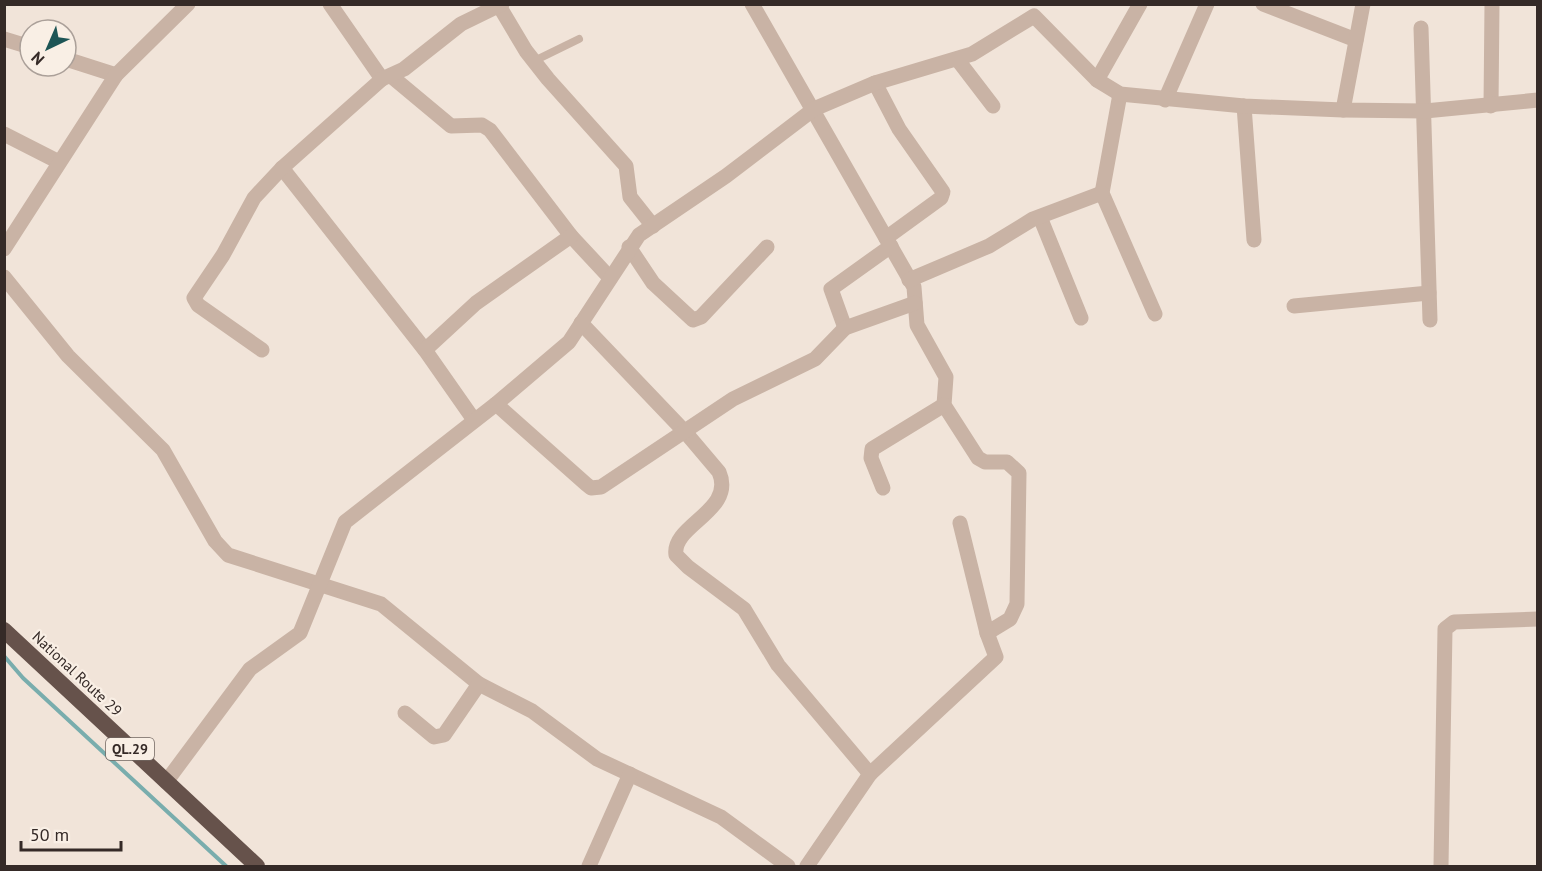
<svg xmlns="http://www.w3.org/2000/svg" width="1542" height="871" font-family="'PT Sans',sans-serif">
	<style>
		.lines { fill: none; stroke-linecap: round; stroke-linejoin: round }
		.stream { stroke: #79adad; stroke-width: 4 }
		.service { stroke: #c9b3a5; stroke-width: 8 }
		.minor { stroke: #c9b3a5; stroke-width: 15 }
		.tertiary { stroke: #c9b3a5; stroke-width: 15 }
		.trunk { stroke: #66524b; stroke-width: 16 }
		.labels { text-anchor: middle; stroke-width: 4.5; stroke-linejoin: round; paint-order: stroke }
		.shield { fill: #f9efe5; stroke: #706560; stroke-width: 1.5 }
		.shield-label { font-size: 14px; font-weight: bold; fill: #352a27 }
		.street-label { font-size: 15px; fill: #352a27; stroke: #f9efe5 }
	</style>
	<rect width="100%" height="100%" fill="#f1e4d9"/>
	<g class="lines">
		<polyline class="stream" points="4,656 23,678 226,866"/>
		<polyline class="service" points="534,61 579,39"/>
		<g class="minor">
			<polyline points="330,4 382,79"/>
			<polyline points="498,4 526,51 548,79 626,166 630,197 653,226"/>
			<polyline points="752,4 914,287 917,325 946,377 944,405 978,458 985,462 1007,462 1019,473 1017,604 1010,619 987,633"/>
			<polyline points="1263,4 1356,40"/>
			<polyline points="1421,28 1430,320"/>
			<polyline points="4,39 30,47"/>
			<polyline points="66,59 116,75"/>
			<polyline points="957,59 993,106"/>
			<polyline points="391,76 451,126 482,125 490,130 571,236 610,278"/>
			<polyline points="1097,80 1140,4"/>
			<polyline points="875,83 899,129 943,192 941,198 886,238"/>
			<polyline points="1120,94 1102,193 1155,314"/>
			<polyline points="1165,100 1207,4"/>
			<polyline points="1244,106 1254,240"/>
			<polyline points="1491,106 1492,4"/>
			<polyline points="1343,110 1363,4"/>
			<polyline points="4,134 59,162"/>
			<polyline points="282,168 425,350 474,420"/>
			<polyline points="1040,217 1081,318"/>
			<polyline points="629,247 653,283 693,320 701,317 767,247"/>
			<polyline points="4,249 116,75 188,4"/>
			<polyline points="4,277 68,356 163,450 215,541 228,555 381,604 479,684 532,711 597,759 721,817 788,866"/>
			<polyline points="909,280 989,246 1033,219 1102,193"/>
			<polyline points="1294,306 1429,293"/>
			<path d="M581,323L686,433L719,472C736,511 671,525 676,555L688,567L744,609L778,665L870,774"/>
			<polyline points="845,328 831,289 891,246"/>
			<polyline points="262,350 198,305 194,298 223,255 254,198 282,168 382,79 404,69 461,24 502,4"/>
			<polyline points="425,350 476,303 571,236"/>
			<polyline points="496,404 586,484 591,488 601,487 733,399 815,359 845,328 915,303"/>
			<polyline points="883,488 871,458 872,449 944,405"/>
			<polyline points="405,713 434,737 444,735 479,684"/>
			<polyline points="589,866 630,774"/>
			<polyline points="807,866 870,774 996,657 987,633 960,523"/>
			<polyline points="1441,866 1445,629 1454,622 1538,619"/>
		</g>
		<polyline class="tertiary" points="166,782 250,669 300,633 345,522 496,404 569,342 639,235 726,176 814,109 875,83 972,54 1034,16 1097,80 1120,94 1244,106 1343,110 1425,111 1538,100"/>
		<polyline class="trunk" points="4,630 257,866"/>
	</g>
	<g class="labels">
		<rect class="shield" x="106" y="738" width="48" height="22" rx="4.5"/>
		<g class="shield-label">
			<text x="130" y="754">QL.29</text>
		</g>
		<g class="street-label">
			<text transform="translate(77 674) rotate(43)" y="5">National Route 29</text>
		</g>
	</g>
	<rect width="1542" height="871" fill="none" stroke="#352a27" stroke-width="12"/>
	<g transform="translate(48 48) rotate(224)"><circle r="28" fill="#f9efe5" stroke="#aba099" stroke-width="1.5"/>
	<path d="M0-4.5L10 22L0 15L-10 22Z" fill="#1d5555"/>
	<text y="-9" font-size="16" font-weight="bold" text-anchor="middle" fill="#352a27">N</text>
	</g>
	<path d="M21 841v9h100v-9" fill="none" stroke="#352a27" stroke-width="3"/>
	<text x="30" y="841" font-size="18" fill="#352a27" stroke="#f9efe5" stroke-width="4.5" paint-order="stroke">50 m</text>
</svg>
